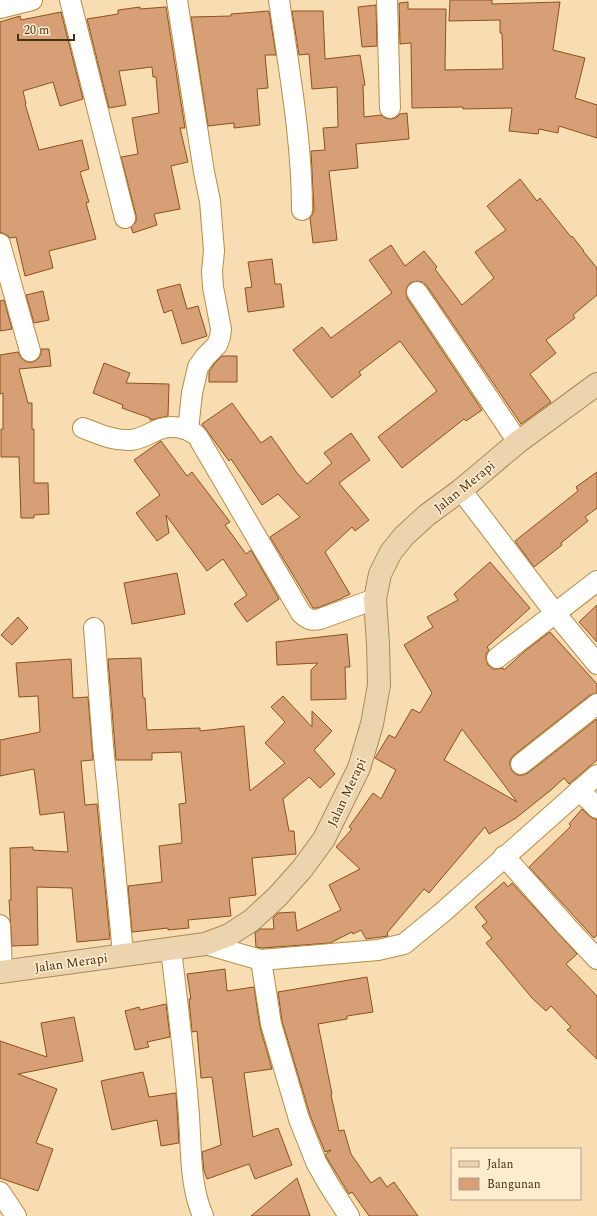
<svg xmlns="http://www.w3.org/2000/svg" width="597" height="1216" font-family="Spectral,serif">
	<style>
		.building { fill: #d69f76; stroke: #8e5119; fill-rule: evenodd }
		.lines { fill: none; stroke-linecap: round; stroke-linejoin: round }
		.street-casing { stroke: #b98c43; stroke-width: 22 }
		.primary-casing { stroke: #aa8956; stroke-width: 24 }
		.street { stroke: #fff; stroke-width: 20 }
		.primary { stroke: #ecd4af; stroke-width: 22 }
		.labels { text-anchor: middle; stroke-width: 3; stroke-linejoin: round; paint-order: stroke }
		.street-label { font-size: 13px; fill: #453213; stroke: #ffeccf }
	</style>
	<rect width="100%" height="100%" fill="#f9ddb2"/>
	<g class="building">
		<polygon points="450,0 492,0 492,4 560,2 553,50 585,58 575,98 597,105 597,138 559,126 558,133 539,129 538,134 509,131 512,108 463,109 463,107 412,108 411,43 400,44 399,3 408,2 408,9 446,9 445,70 503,69 502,33 500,33 500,20 449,21"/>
		<polygon points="376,5 377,46 362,47 358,7"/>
		<polygon points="140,7 140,9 166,7 185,128 180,128 188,162 171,166 180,209 154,214 157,225 133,233 131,227 136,222 136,215 121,157 138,154 132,118 159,113 156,77 153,77 152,67 119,71 126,105 109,108 87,19 118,14 118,10"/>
		<polygon points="269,11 276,55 265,55 268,88 257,89 260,125 234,128 234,123 208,126 191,17 231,16 231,14"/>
		<polygon points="292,11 323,11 325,59 360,55 365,85 363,85 364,117 381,115 385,118 391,119 396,118 400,114 407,113 409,139 356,144 358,168 329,171 337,240 313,243 310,218 312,215 314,210 311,151 325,150 323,128 338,127 337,87 312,89 309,54 299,55"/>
		<polygon points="61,12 83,99 60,106 53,82 23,91 26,104 25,104 39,150 82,140 89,169 80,172 89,202 86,203 96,239 49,251 53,268 25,276 16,237 10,238 8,236 3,233 0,233 0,22 20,16 21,20"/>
		<polygon points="520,179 537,201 540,198 571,237 572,236 584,251 583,251 597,268 597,295 573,315 575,318 546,340 556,353 530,374 551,402 521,424 427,286 422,282 417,281 410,283 407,287 406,292 407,298 482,410 466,421 464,419 402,468 378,437 437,391 400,341 359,372 361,375 332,398 293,350 322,327 331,338 392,293 369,260 391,245 405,266 424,251 437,267 435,269 462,305 494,278 475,252 506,230 487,206"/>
		<polygon points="272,259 275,284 281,284 284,307 248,312 245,288 252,287 248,262"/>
		<polygon points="180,284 187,309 198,306 207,336 182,344 172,310 164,313 157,290"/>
		<polygon points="43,291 49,320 34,323 26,295"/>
		<polygon points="4,300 12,329 0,331 0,301"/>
		<polygon points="41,349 49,349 51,366 19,369 28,403 32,403 32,429 34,429 34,483 48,483 49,514 34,515 34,518 21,518 19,457 1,457 1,429 3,429 3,393 0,394 0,355 18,352 22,359 27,362 33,362 38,359 41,354"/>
		<polygon points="222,356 237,356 237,382 209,382 209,372 214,364"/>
		<polygon points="104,363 130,373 126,383 169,384 168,416 150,420 150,418 122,408 123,405 93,393"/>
		<polygon points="232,403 261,443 271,436 297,473 307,484 332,463 324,453 351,433 370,460 339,483 369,520 355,531 352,527 325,552 350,594 340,599 317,608 313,608 270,537 300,517 278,494 262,505 231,459 229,461 202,424"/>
		<polygon points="161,441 187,476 192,472 230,522 225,525 246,554 251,550 279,599 247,622 234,604 247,595 223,559 207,571 166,515 169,533 157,541 136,513 160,495 134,460"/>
		<polygon points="597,472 597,508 585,517 588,521 561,543 562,545 534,567 515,541 578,491 576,487"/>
		<path d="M490,562L530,608L487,647L489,650L486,654V659L488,665L493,669H498L503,668L504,670L526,650L550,632L597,684V693L590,695L514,755L510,760V765L512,771L517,775H523L528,773L597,719V760L569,784L564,778L551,790L516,818L489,834L485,827L429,893L424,889L387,933L388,936L366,939L361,930L353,934L352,932L330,943L262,948L256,947L255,933L260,929H274L273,918L278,913L295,912L297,931L341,910L329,885L360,869L336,847L352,829L349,827L373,793L381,799L396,770L375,758L389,735L395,738L412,709L420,713L432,693L404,645L433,627L427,617L458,600L454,594ZM462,729L517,802L444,760Z"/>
		<polygon points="177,573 185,614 132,624 124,583"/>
		<polygon points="597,605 597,642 579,622"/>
		<polygon points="18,617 28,628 12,645 1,635"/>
		<polygon points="347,634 350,667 345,667 346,699 311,700 311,670 318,663 277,665 276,642"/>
		<polygon points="141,658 143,698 145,698 147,730 200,728 200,731 244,726 250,791 285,763 265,743 285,722 271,707 283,696 312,727 312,711 332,731 314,750 335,774 320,788 309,777 283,799 289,831 294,831 296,854 252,858 256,895 229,898 231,916 188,920 189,928 168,930 168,928 132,932 128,886 162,882 159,846 182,843 179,804 186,803 181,752 152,753 152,760 116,760 108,659"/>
		<polygon points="71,659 73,698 88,697 93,760 81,761 85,805 97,804 110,939 77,942 72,888 37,887 38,945 12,946 9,900 11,900 10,848 33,847 33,850 68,852 64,812 40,815 34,769 0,776 0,740 40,732 38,696 19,697 16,663"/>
		<polygon points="582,809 589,816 594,819 597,819 597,935 594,938 529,867 571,826 569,824"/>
		<polygon points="504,882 508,887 512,883 577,954 566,964 597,996 597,1059 567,1030 571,1027 551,1006 546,1011 532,998 502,962 486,943 492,938 482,926 487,922 475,907"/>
		<polygon points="225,969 227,991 254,987 260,1027 272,1069 244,1073 253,1137 278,1128 292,1165 255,1179 249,1164 207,1179 204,1171 202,1152 221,1145 212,1077 201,1078 197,1031 192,1032 189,999 191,999 187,974"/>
		<polygon points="367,977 373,1012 347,1016 347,1019 318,1024 332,1094 331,1095 339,1131 344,1130 351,1154 371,1183 380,1177 387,1187 394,1182 418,1216 369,1216 352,1192 349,1194 325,1155 331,1150 325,1152 310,1115 282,1021 278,992"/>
		<polygon points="166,1004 170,1037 147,1042 149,1047 135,1050 125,1011 139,1007 140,1010"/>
		<polygon points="74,1017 83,1061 18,1074 57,1089 36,1143 53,1149 38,1191 0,1178 0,1041 47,1057 41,1023"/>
		<polygon points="143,1072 149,1097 176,1093 179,1143 161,1146 157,1120 112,1130 101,1081"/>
		<polygon points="297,1178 310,1216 251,1216"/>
	</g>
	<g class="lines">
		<defs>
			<g id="street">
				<polyline points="70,0 125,218"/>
				<polyline points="177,0 204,172 210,201 214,251 212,271 213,287 221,329 220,337 217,345 205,357 198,367 192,393 188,430"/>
				<path d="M279,0C289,70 302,140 302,210"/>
				<polyline points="387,0 390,108"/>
				<polyline points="0,8 32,0"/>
				<polyline points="0,244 30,351"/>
				<polyline points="417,292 518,442"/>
				<path d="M83,428C99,434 114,441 131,440C141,439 150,433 160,429C171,425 185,427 195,434C198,436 200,440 202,444L301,613C307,619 311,621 320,619L375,599"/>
				<polyline points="461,490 555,613 597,664"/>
				<polyline points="94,628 103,746 107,784 123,954"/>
				<polyline points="497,658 597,581"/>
				<polyline points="521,764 597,704"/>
				<polyline points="579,790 597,808"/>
				<polyline points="504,856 567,927 597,959"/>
				<polyline points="0,925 2,971"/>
				<polyline points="205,944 261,960 378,950 404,944 443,912 597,775"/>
				<path d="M171,949C177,1001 184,1053 188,1104C192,1142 188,1181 203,1216"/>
				<polyline points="261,960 271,1024 299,1119 316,1162 329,1185 349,1216"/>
				<polyline points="0,1192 16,1216"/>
			</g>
			<polyline id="primary" points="0,972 205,944 229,935 252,920 277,897 302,869 324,839 359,768 372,724 379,685 378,644 375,599 380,574 391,552 404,536 427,515 461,490 518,442 597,384"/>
		</defs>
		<use href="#street" class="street-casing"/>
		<use href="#primary" class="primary-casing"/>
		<use href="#street" class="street"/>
		<use href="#primary" class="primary"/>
	</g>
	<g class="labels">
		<g class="street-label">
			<text transform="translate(464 486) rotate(-39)" y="5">Jalan Merapi</text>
			<text transform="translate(346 792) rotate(-65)" y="5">Jalan Merapi</text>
			<text transform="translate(71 962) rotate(-8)" y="5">Jalan Merapi</text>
		</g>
	</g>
	<rect x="451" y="1148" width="130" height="52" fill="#ffeccf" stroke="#b5a284"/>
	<rect x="459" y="1161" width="20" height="6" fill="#ecd4af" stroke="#b5a284"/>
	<text x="487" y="1168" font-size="12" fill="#453213">Jalan</text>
	<rect x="459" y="1178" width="20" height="12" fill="#d69f76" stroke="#b5a284"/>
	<text x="487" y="1188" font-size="12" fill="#453213">Bangunan</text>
	<path d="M18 34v6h56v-6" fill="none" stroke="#453213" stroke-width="2"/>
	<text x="24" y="34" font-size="12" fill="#453213" stroke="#ffeccf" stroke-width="3" paint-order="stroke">20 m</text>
</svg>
